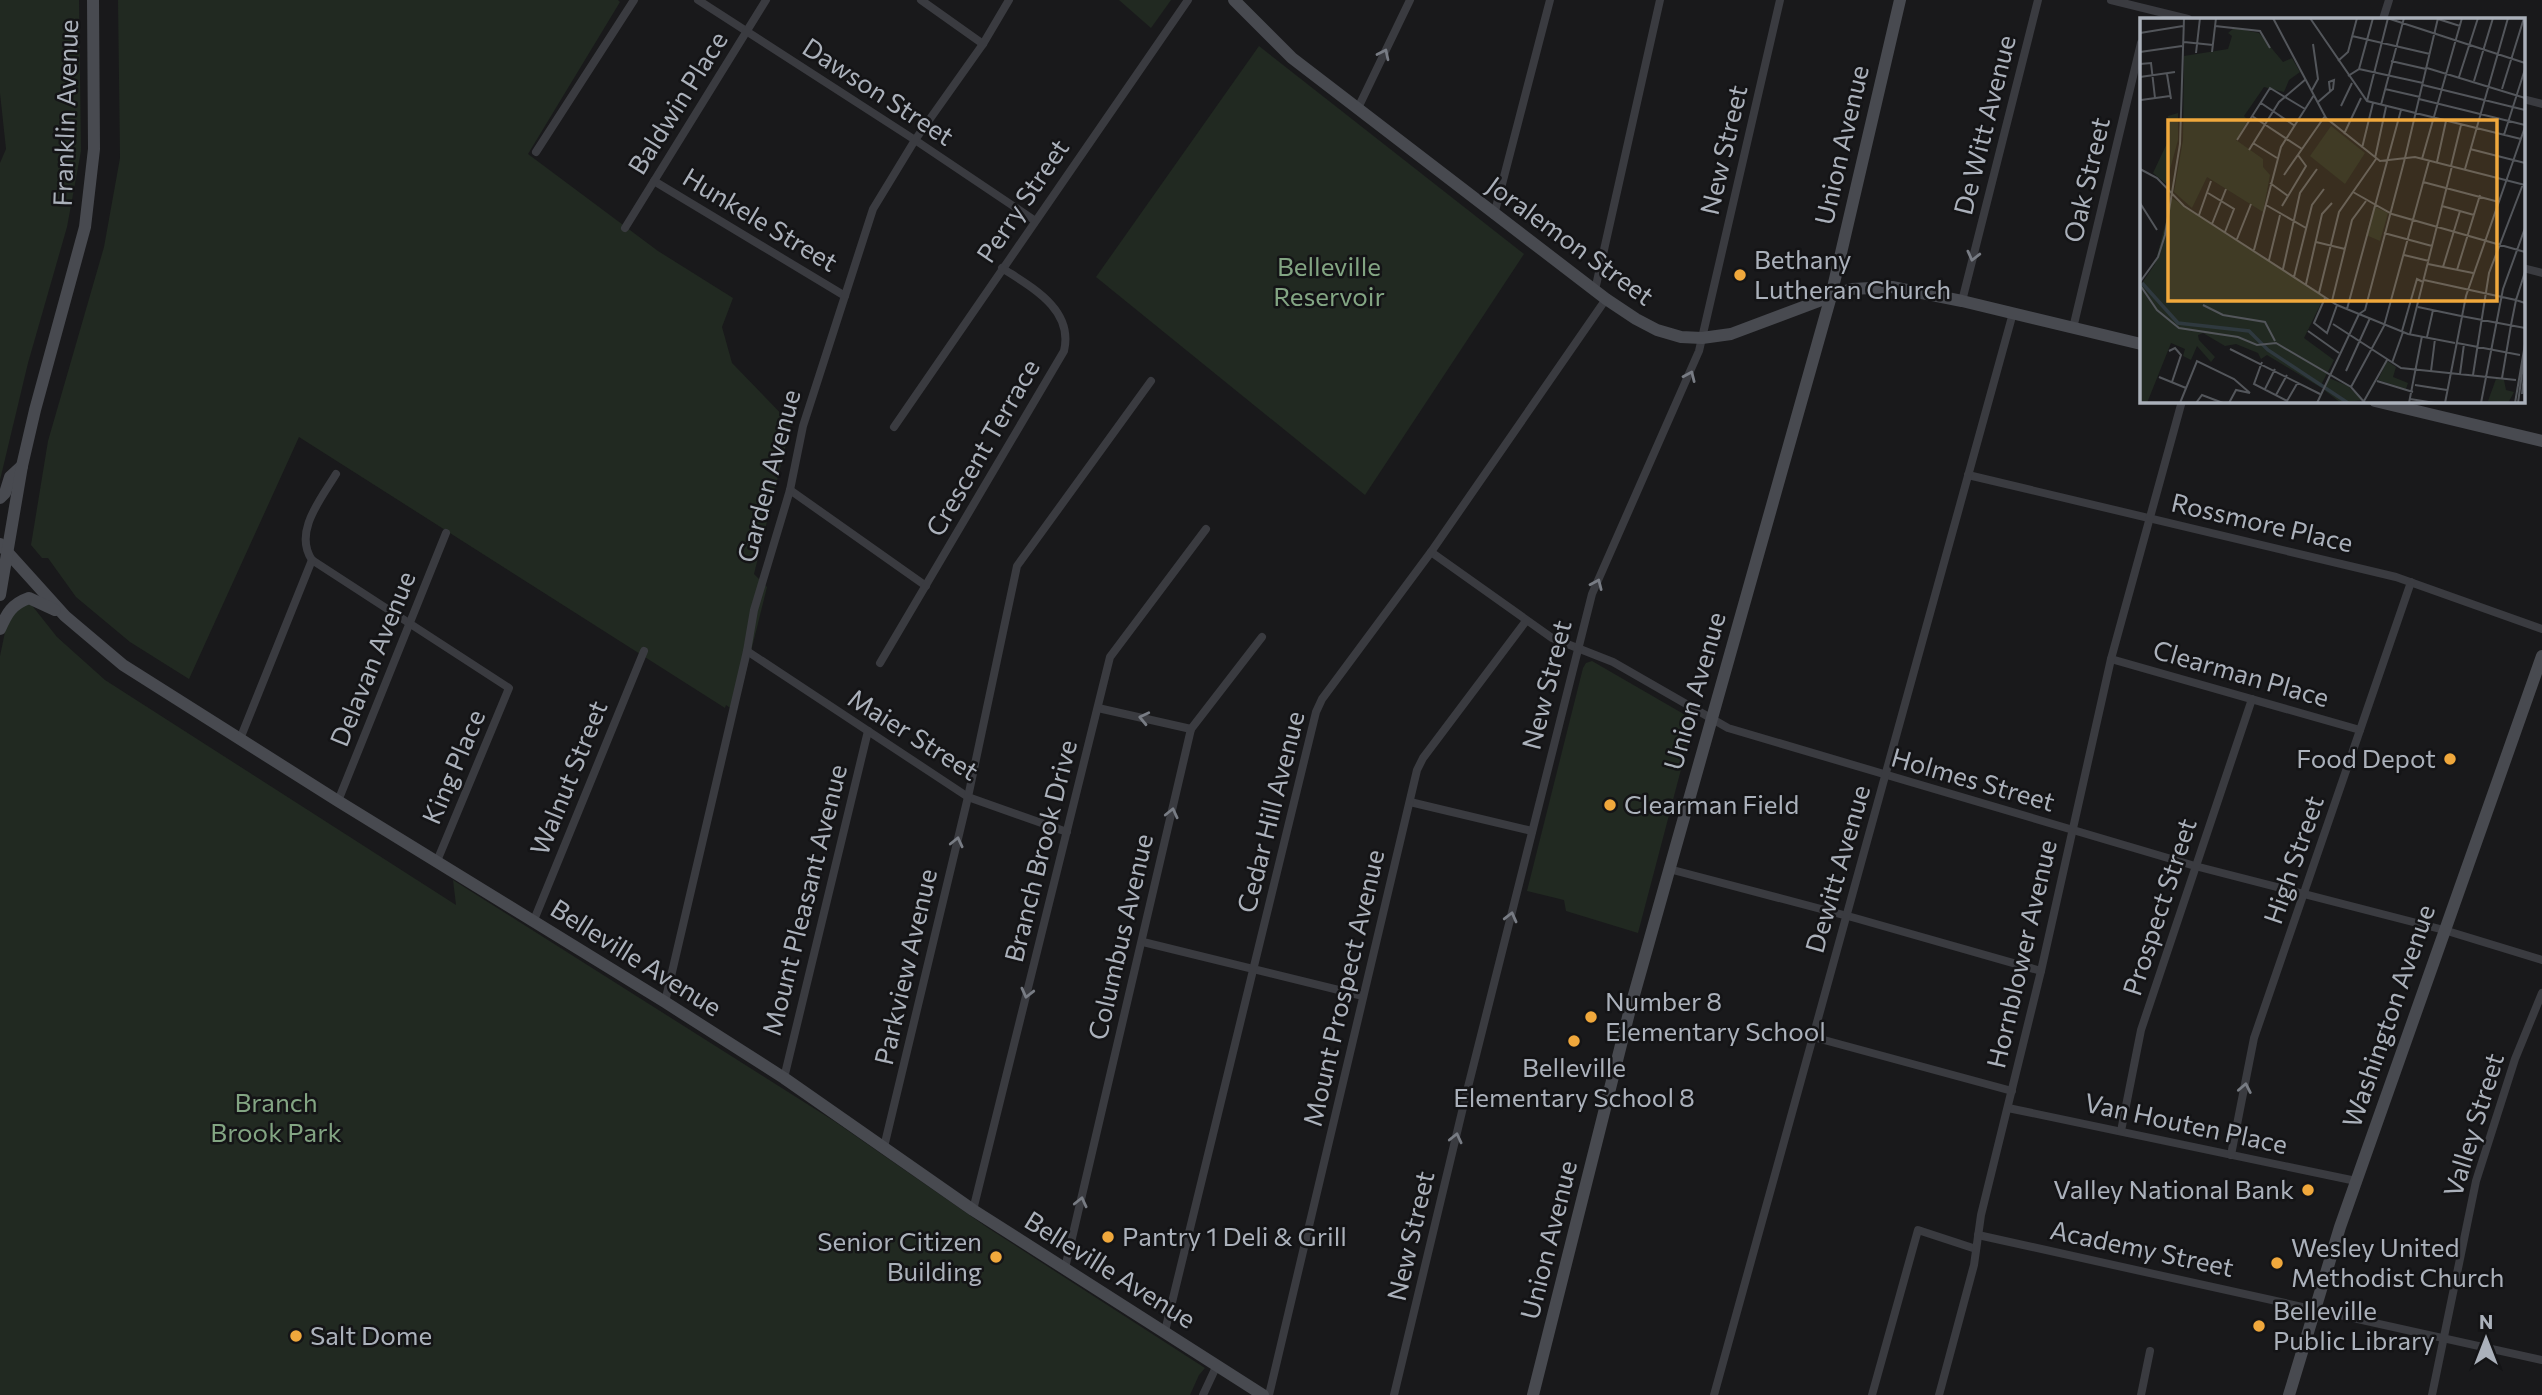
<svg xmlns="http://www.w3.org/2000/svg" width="2542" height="1395" font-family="Commissioner,sans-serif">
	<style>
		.green { fill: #212921 }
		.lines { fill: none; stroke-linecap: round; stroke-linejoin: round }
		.street { stroke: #3a3b40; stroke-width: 8 }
		.secondary { stroke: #484a50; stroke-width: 12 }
		.oneway { stroke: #787c84 }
		.poi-dot { fill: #f0a83c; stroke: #141416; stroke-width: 2.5 }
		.labels { text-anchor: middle; stroke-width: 5; stroke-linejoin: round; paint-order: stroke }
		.street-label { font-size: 26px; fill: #abb1bb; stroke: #141416 }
		.poi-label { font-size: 26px; fill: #abb1bb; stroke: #141416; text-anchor: start }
		.park-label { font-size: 26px; fill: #83a583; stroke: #141416 }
		.inset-river { fill: none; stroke: #2f393f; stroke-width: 3.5 }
		.inset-road { fill: none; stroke: #53565b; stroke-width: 2 }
		.view { fill: #f0a83c; fill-opacity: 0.15; stroke: #f0a83c; stroke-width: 3.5 }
		.inset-edge { fill: none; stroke: #abb1bb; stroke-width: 3.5 }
	</style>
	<rect width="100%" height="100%" fill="#19191b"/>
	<g class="green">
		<polygon points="0,0 79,0 81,151 67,227 28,363 0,480 0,163 6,149 0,93"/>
		<polygon points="118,0 618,0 620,2 528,154 658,251 733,298 722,327 732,363 791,424 754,574 767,587 736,712 726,705 725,708 299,437 189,679 130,642 76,597 48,558 42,558 31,545 48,441 104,247 120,158"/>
		<polygon points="1119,0 1171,0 1151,28"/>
		<polygon points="1259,46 1524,254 1365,495 1096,277"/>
		<polygon points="30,603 57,637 105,680 456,905 453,880 834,1121 988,1228 1205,1368 1199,1375 1190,1395 0,1395 0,656 10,608"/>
		<polygon points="1592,661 1694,720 1638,933 1566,911 1564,900 1527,891 1583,668 1586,663"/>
	</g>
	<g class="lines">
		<g class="street">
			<polyline points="698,0 915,140 1034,220"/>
			<polyline points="921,0 983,44"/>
			<polyline points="2111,0 2188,19"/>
			<polyline points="2383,19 2389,0"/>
			<polyline points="2523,99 2542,104"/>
			<polyline points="1358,108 1410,0"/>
			<polyline points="536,152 634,0"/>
			<polyline points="654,181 845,296"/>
			<polyline points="1494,215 1550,0"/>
			<polyline points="625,228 766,0"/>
			<polyline points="2523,268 2542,273"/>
			<polyline points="1595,290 1660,0"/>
			<polyline points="1962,301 2038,0"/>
			<polyline points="2073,328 2141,43"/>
			<polyline points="894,427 1188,0"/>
			<path d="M336,474C321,499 293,532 312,560L509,688L437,861"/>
			<polyline points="1968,475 2396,577 2542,629"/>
			<polyline points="790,490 926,586"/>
			<polyline points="1431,552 1552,638 1613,662 1728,728 2195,866 2444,930 2542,960"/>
			<polyline points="747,651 968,797 1067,832"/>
			<polyline points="2111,659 2360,730"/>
			<path d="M880,663L1064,351C1074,309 1031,287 1002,268"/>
			<polyline points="1098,708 1191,729"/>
			<polyline points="240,739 312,560"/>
			<polyline points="338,801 446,533"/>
			<polyline points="1410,802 1532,831"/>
			<polyline points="1669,869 1855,918 2041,971"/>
			<polyline points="534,920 644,651"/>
			<polyline points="1143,942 1363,996"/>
			<polyline points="665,1002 747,651 754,610 790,490 803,426 873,209 915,140 983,44 1009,0"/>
			<polyline points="1813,1037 2012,1091"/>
			<polyline points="784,1078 868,731"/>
			<polyline points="2008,1108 2356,1181"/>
			<polyline points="2121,1131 2141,1030 2252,699"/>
			<polyline points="884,1147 968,797 1017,566 1151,381"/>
			<polyline points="2231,1155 2254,1038 2411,582"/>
			<polyline points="973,1210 1110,657 1206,529"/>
			<polyline points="1978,1235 2542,1360"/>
			<polyline points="1065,1268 1191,729 1262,637"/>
			<polyline points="1165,1331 1316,712 1322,699 1431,552 1606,299"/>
			<polyline points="1203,1395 1217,1365"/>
			<polyline points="1269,1395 1417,770 1423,758 1526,621"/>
			<polyline points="1394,1395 1466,1095 1592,594 1699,351 1780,0"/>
			<polyline points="1714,1395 2013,313"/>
			<polyline points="1872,1395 1918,1230 1976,1249"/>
			<polyline points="1939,1395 1974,1265 1981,1215 2041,971 2111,659 2182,401"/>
			<polyline points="2141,1395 2150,1351"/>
			<polyline points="2432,1395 2476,1181 2515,1059 2542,993"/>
		</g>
		<g class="secondary">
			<polyline points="1234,0 1292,58 1606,299 1636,319 1657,330 1681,337 1702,338 1731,334 1851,289 1892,287 1962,301 2141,344"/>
			<polyline points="2375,401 2542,441"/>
			<polyline points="0,498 5,493 10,477 22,466"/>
			<polyline points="0,544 65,616 123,665 338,801 665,1002 784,1078 973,1210 1263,1395"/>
			<polyline points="0,595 22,466 35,410 85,227 94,149 93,0"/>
			<path d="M0,629C7,613 12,604 29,598L55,610"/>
			<polyline points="1533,1395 1630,1009 1831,296 1900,0"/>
			<polyline points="2289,1395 2340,1227 2542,656"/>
		</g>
	</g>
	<defs><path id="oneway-chevron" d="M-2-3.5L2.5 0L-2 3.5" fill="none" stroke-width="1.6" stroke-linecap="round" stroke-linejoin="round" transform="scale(1.75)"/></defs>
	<g class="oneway">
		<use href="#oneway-chevron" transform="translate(1384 54) rotate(-64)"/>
		<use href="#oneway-chevron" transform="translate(1973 256) rotate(104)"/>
		<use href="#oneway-chevron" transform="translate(1690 376) rotate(-66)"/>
		<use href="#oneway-chevron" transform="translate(1597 584) rotate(-66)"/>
		<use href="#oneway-chevron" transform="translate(1144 718) rotate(-167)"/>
		<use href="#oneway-chevron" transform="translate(1172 813) rotate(-77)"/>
		<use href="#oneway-chevron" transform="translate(957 842) rotate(-77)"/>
		<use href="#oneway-chevron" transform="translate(1511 917) rotate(-76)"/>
		<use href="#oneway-chevron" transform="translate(1027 993) rotate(104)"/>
		<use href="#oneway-chevron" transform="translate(2245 1088) rotate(-79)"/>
		<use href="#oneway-chevron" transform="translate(1456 1138) rotate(-77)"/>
		<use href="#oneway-chevron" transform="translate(1081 1202) rotate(-77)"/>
	</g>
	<g class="poi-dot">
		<circle cx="1740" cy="275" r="7"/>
		<circle cx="2450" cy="759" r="7"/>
		<circle cx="1610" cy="805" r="7"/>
		<circle cx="1591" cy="1017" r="7"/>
		<circle cx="1574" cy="1041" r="7"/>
		<circle cx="2308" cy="1190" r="7"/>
		<circle cx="1108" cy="1237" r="7"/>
		<circle cx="996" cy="1257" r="7"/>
		<circle cx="2277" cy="1263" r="7"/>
		<circle cx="2259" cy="1326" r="7"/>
		<circle cx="296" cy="1336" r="7"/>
	</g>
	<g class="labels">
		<g class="street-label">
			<text transform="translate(878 92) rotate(33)" y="9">Dawson Street</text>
			<text transform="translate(678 103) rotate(-58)" y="9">Baldwin Place</text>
			<text transform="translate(66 113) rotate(-88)" y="9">Franklin Avenue</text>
			<text transform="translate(1985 125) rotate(-76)" y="9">De Witt Avenue</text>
			<text transform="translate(1842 145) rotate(-77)" y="9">Union Avenue</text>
			<text transform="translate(1724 150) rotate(-77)" y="9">New Street</text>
			<text transform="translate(2087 180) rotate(-77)" y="9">Oak Street</text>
			<text transform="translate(1023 201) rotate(-56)" y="9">Perry Street</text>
			<text transform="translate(760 220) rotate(31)" y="9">Hunkele Street</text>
			<text transform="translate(1570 241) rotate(36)" y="9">Joralemon Street</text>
			<text transform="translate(983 448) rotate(-60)" y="9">Crescent Terrace</text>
			<text transform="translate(769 476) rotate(-75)" y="9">Garden Avenue</text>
			<text transform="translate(2262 523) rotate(13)" y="9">Rossmore Place</text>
			<text transform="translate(373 659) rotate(-68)" y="9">Delavan Avenue</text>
			<text transform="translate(2241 674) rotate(16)" y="9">Clearman Place</text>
			<text transform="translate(1547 685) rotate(-76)" y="9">New Street</text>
			<text transform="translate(1695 691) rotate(-74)" y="9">Union Avenue</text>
			<text transform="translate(913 735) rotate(32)" y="9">Maier Street</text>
			<text transform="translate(454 767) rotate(-67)" y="9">King Place</text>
			<text transform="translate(569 778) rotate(-68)" y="9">Walnut Street</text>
			<text transform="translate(1973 780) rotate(16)" y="9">Holmes Street</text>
			<text transform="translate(1271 812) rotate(-76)" y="9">Cedar Hill Avenue</text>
			<text transform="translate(1041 851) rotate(-76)" y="9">Branch Brook Drive</text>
			<text transform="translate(2294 860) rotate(-71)" y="9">High Street</text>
			<text transform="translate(1838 869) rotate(-74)" y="9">Dewitt Avenue</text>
			<text transform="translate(805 900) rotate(-76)" y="9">Mount Pleasant Avenue</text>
			<text transform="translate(2160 907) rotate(-72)" y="9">Prospect Street</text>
			<text transform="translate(1121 937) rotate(-77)" y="9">Columbus Avenue</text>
			<text transform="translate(2022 954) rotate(-77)" y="9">Hornblower Avenue</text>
			<text transform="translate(636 958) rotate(32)" y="9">Belleville Avenue</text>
			<text transform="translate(906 967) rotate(-77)" y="9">Parkview Avenue</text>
			<text transform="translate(1344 988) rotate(-77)" y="9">Mount Prospect Avenue</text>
			<text transform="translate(2389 1016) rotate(-71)" y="9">Washington Avenue</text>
			<text transform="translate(2186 1124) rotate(12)" y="9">Van Houten Place</text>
			<text transform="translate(2474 1125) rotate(-73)" y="9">Valley Street</text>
			<text transform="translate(1411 1236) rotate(-77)" y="9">New Street</text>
			<text transform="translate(1549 1240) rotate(-76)" y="9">Union Avenue</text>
			<text transform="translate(2142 1249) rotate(12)" y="9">Academy Street</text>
			<text transform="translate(1110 1270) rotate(32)" y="9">Belleville Avenue</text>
		</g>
		<g class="poi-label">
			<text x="1754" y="269">Bethany<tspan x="1754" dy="30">Lutheran Church</tspan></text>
			<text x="2436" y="768" text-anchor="end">Food Depot</text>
			<text x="1624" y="814">Clearman Field</text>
			<text x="1605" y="1011">Number 8<tspan x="1605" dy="30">Elementary School</tspan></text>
			<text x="1574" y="1077" text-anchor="middle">Belleville<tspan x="1574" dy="30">Elementary School 8</tspan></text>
			<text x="2294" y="1199" text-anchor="end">Valley National Bank</text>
			<text x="1122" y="1246">Pantry 1 Deli &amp; Grill</text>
			<text x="982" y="1251" text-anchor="end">Senior Citizen<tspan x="982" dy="30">Building</tspan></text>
			<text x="2291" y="1257">Wesley United<tspan x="2291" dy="30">Methodist Church</tspan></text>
			<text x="2273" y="1320">Belleville<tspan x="2273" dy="30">Public Library</tspan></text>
			<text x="310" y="1345">Salt Dome</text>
		</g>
		<g class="park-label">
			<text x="1329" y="276">Belleville<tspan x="1329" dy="30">Reservoir</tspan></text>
			<text x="276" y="1112">Branch<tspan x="276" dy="30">Brook Park</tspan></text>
		</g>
	</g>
	<g transform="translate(2140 18)">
		<rect width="385" height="385" fill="#19191b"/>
		<path d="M94,10L119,15L143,44L152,40L160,54L149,62L144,74L124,69L104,98L108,102L96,122L123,141V149L130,157L123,194L67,159L52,190L34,174L43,122L44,38L88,31L92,18L88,15ZM38,95V122L26,166L13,155L29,121L28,98ZM191,108L225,135L205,166L170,138ZM32,180L184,279L164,320L194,342L180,369L127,337L121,341L118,335L96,326L85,328L63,315L58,317L59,322L75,339L71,344L57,328L51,342L43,338L45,331L31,325L7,385H0V268L15,246ZM234,188L248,195L240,223L226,217ZM247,343L256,349L253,359L268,365L266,371L238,362ZM189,360L208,368L222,382L201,385L184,372ZM356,361L364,362L366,372L374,374L368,385L348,383Z" fill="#212921"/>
		<path class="inset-river" d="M2,265L38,305L109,313L128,332L208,385"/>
		<path class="inset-road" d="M133,0L186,100L240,143L275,139L385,167M170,0L227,83L381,121M247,0L385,45M298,1L320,8M75,8L120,13L130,30M0,15L43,8M212,18L290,36M44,24L73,27M0,34L42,28M72,34L76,0M56,35L60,0M198,43L208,34L217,0M251,43L286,51M0,46L11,45L15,80M287,50L385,80M219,51L283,65M27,56L31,81M208,58L219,51L233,0M0,59L35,54M319,59L338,0M334,63L353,0M283,67L385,92M245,71L280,79M362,71L384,0M172,72L178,61L173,26M279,81L385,107M1,82L30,78M227,83L248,0M178,84L193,71L194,62L189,64L190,73M121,85L155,108M241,87L264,0M201,88L212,65M112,98L162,131M204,116L221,80M364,117L385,51M97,122L130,70L165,91M113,125L137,140M222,130L233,85M330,131L385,145M109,132L139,84L166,61M235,140L246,89M282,141L322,0M297,144L306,103M311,148L321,107M0,151L17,160L44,188L197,287L268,316L315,325M325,151L368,0M144,157L185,98M283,164L359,184M130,165L148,178M213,174L252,196L385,234M68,175L94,191L85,214M0,185L17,212M126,187L166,210M142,188L166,148L158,137M302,188L334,197M59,197L71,163M72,206L86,171M244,215L292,228M97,221L111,186M176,224L205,231M114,232L141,129L174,77M264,237L289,243M129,242L140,197M288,246L333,255M303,249L320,193M143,251L160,175L177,151M317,252L340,177M154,259L172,187L184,171M284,262L376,282L385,254M0,264L18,239L25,217L40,126L44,0M166,266L182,196L192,185M0,267L17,292L39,310L98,319L117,327L136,325L211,369L225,385M179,275L199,194L236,141M185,280L174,305L187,315L197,287M192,283L212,202L226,183M63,287L83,297L125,304L135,323M278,289L321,298M207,291L261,92M219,296L225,292L265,140L298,0M321,298L385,310M193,306L261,350L376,362M371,307L376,282L385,285M168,313L199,335M262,313L277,261L283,264M270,316L312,148M287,319L293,292M317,325L380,337M90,331L180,376M29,333L35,330L41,337L32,364M122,344L114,366L147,383L158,364M252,345L263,314M206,353L230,300M291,353L295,321M320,356L324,326M333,357L349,255L383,166M19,359L46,370M362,360L371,307M237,363L273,374M275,367L307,372M211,369L244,308L289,143M125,371L135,351M382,376L385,348M136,377L147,357M270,381L295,385M224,383L247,342M40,385L57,343L94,361L110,375M56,385L62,377L83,385M89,385L96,372L110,375M177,385L219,296M269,385L282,318M305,385L326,278L385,109M341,385L363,271L385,210M375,385L385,326M378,385L385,333"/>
		<path class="view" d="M28,102H357V283H28Z"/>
		<rect width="385" height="385" class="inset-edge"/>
	</g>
	<g transform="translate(2486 1339)" stroke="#141416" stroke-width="5" paint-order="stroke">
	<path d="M0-5L12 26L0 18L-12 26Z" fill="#abb1bb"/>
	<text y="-10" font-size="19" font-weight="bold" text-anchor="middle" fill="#abb1bb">N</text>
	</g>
</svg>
